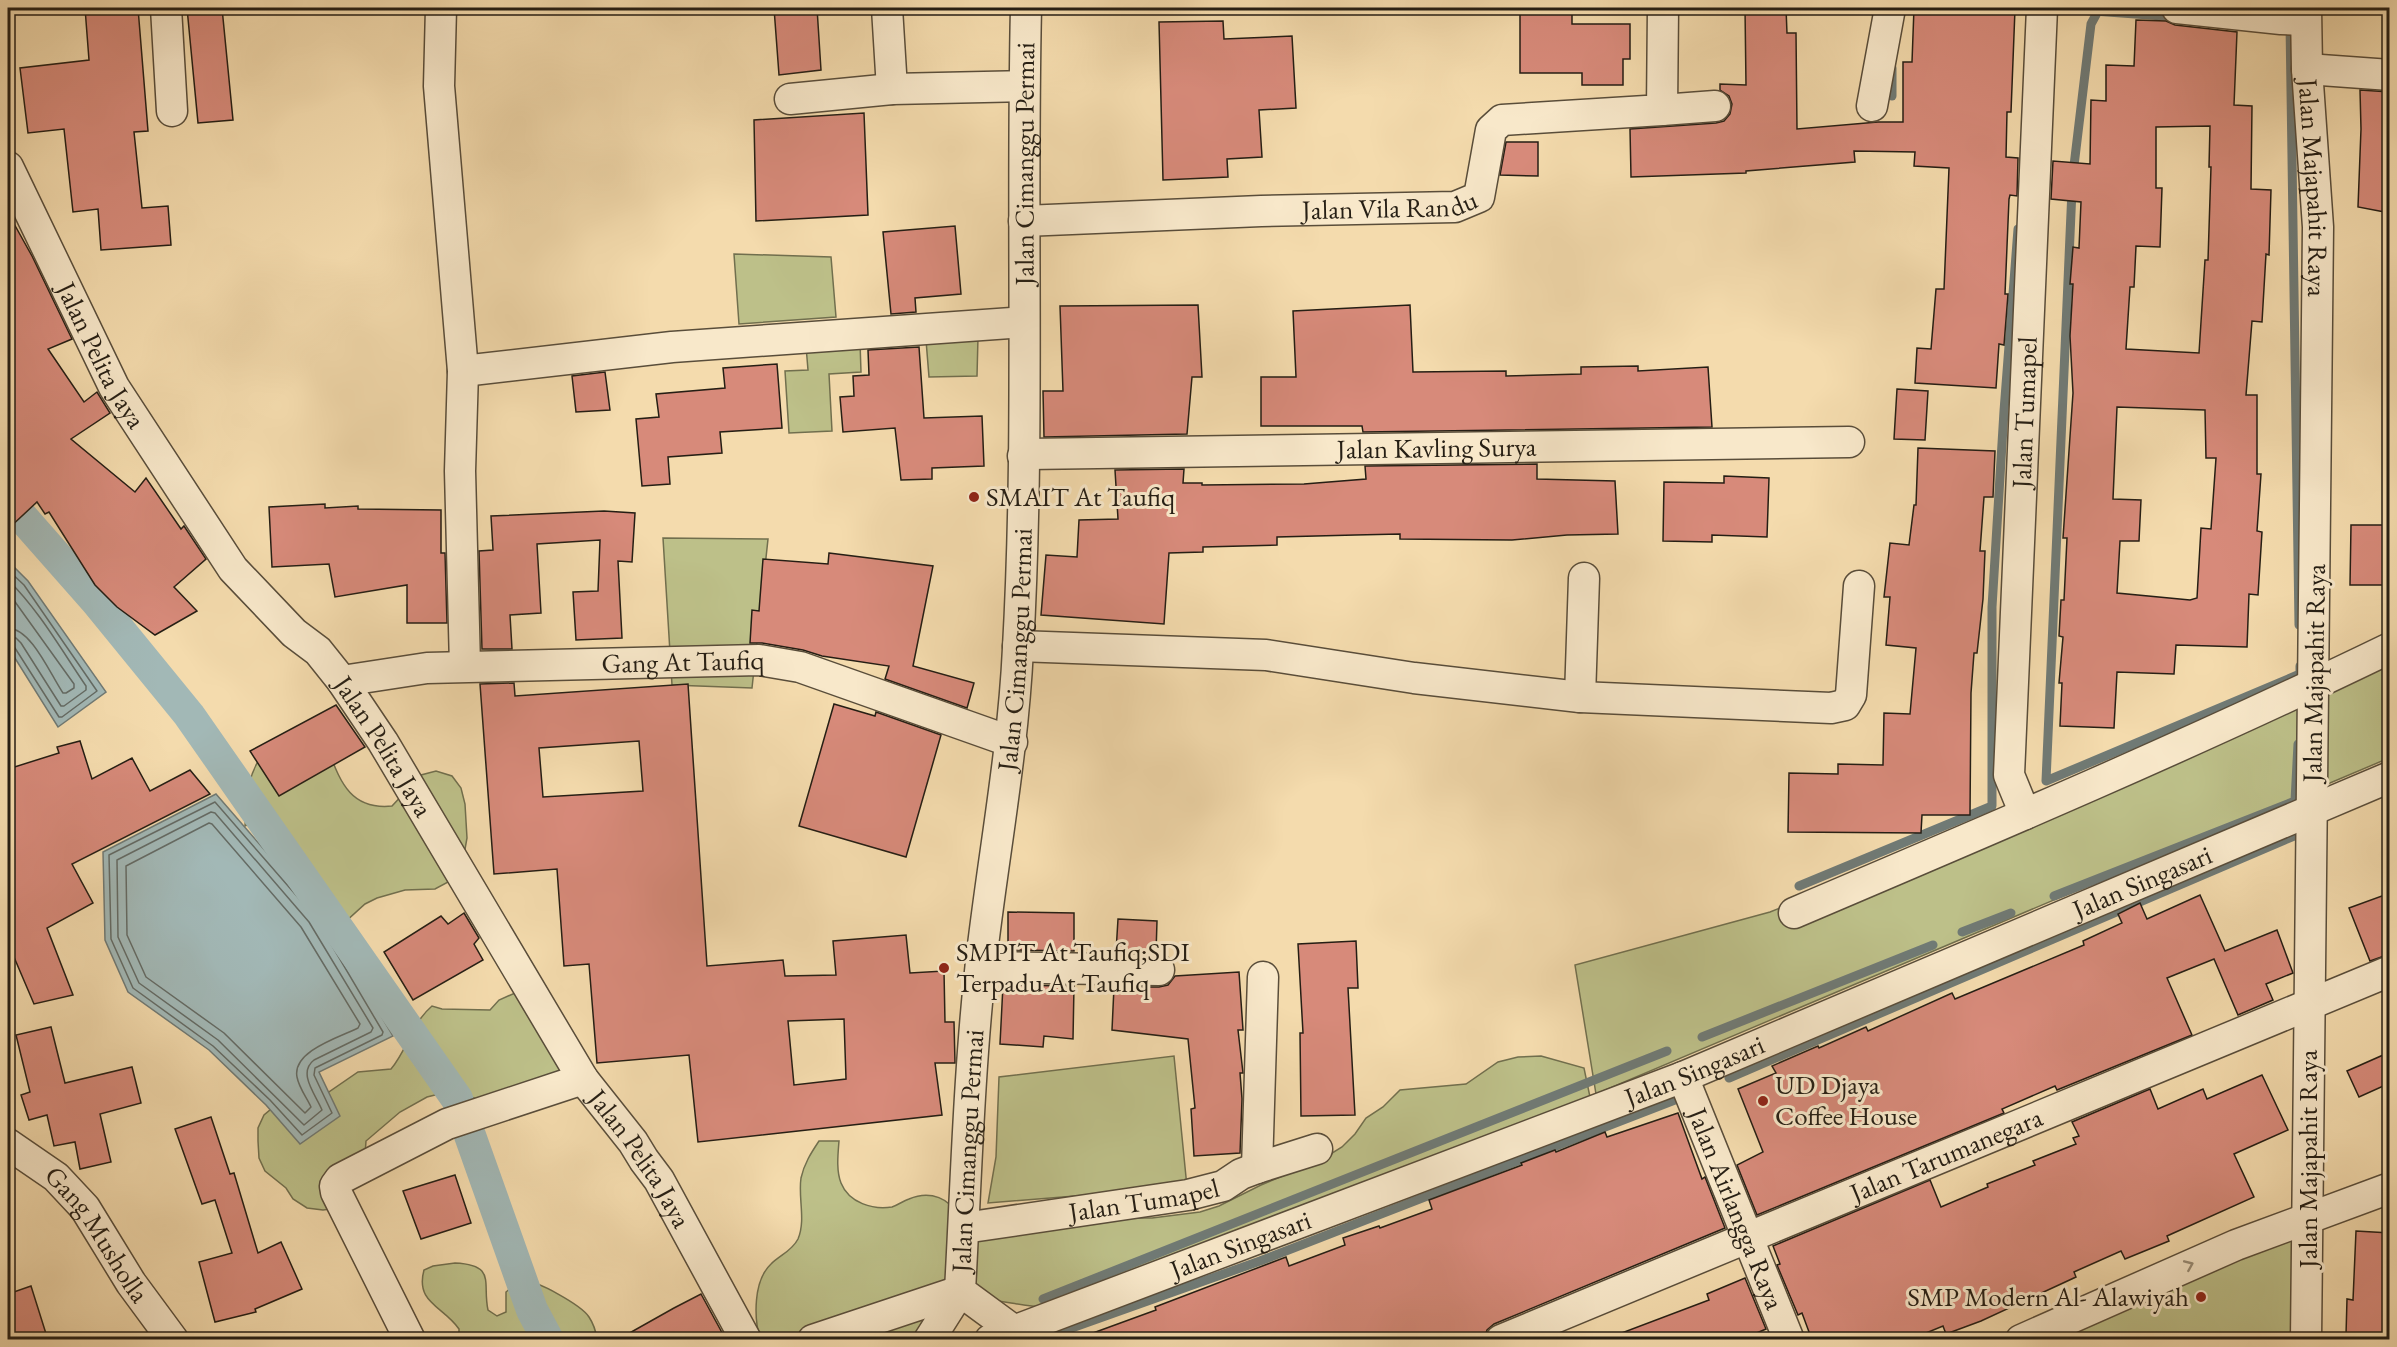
<svg xmlns="http://www.w3.org/2000/svg" width="2397" height="1347" font-family="'EB Garamond',serif">
	<style>
		.green { fill: #bdc089; stroke: #716f4e; stroke-width: 1.5 }
		.water { fill: #a2b8b6; stroke: #707a75; stroke-width: 1.5 }
		.lines { fill: none; stroke-linecap: round; stroke-linejoin: round }
		.shore { stroke: #646b65; stroke-width: 1.5 }
		.stream { stroke: #707a75; stroke-width: 9 }
		.canal { stroke: #a2b8b6; stroke-width: 32 }
		.building { fill: #d78a7a; stroke: #251e14; stroke-width: 1.5; fill-rule: evenodd }
		.minor-casing { stroke: #594d3a; stroke-width: 33 }
		.minor { stroke: #f8e8ca; stroke-width: 30 }
		.oneway { stroke: #998d78 }
		.poi-dot { fill: #8f2418; stroke: #f8e8ca; stroke-width: 2 }
		.labels { text-anchor: middle; stroke-width: 6; stroke-linejoin: round; paint-order: stroke }
		.street-label { font-size: 27px; fill: #251e14; stroke: #f8e8ca }
		.poi-label { font-size: 27px; fill: #251e14; stroke: #f8e8ca; text-anchor: start }
	</style>
	<rect width="100%" height="100%" fill="#f4dbad"/>
	<filter id="stains"><feTurbulence type="fractalNoise" baseFrequency=".00333" numOctaves="4"/><feColorMatrix values="0 0 0 0 .2 0 0 0 0 .09 0 0 0 0 .02 0 0 0 .5 -.17"/></filter>
	<radialGradient id="worn" r=".72"><stop offset=".6" stop-color="#630" stop-opacity="0"/><stop offset="1" stop-color="#630" stop-opacity=".3"/></radialGradient>
	<g class="green">
		<polygon points="734,254 831,257 836,317 739,324"/>
		<polygon points="978,337 977,376 929,377 926,340"/>
		<polygon points="860,342 861,372 829,374 832,431 789,433 785,371 808,370 806,346"/>
		<polygon points="663,538 768,539 752,688 672,685"/>
		<polygon points="2389,662 2389,758 1596,1094 1575,965 1770,912"/>
		<path d="M329,752C341,784 352,810 392,806L421,775L436,771L452,776L461,788L465,804L467,838L464,855L450,881L435,889L405,890L377,898L365,904L345,922L321,933L282,886L287,872L284,847L272,840L255,821L245,826C247,800 246,776 263,754Z"/>
		<path d="M515,993L529,998L572,1069L476,1099L455,1090L427,1097L400,1112L366,1141L365,1155L351,1197L338,1208L323,1210L307,1208L293,1199L286,1188L265,1171L259,1158L258,1141V1128L264,1115L276,1105L320,1098L358,1072L391,1069C408,1049 411,1024 432,1006L442,1009L490,1010L499,1000Z"/>
		<polygon points="1174,1056 1187,1187 988,1203 996,1157 999,1077"/>
		<path d="M1541,1056L1584,1068L1590,1097L1051,1307C1025,1308 1001,1299 975,1299L941,1339H892L880,1324L851,1339H760C754,1318 753,1281 771,1264C780,1255 792,1251 798,1239C806,1220 798,1198 801,1178C804,1164 811,1153 819,1141H839C838,1154 836,1170 841,1183C849,1203 873,1210 892,1207C898,1205 903,1201 909,1199C930,1190 951,1198 959,1218H1152L1200,1212L1219,1206L1261,1185L1321,1160L1342,1147L1355,1134L1366,1118L1383,1107L1400,1090L1466,1084L1498,1062L1518,1057Z"/>
		<polygon points="2294,1234 2292,1339 2077,1339 2076,1323"/>
		<path d="M455,1263C497,1265 482,1283 488,1310L497,1316L506,1312V1292C511,1288 516,1282 522,1281C536,1279 582,1306 589,1317C593,1323 596,1332 597,1339H459V1329C443,1306 415,1303 424,1270L433,1266Z"/>
	</g>
	<g class="water">
		<polygon points="8,561 28,581 106,692 58,727 8,647"/>
		<polygon points="216,794 320,914 393,1036 319,1072 340,1116 300,1144 266,1105 209,1050 128,992 105,940 103,852"/>
	</g>
	<g class="lines">
		<g class="shore">
			<polyline points="8,570 24,585 97,691 62,717 59,717 15,648 8,645"/>
			<path d="M8,580C39,610 62,651 86,686V690L64,706H61L21,643L16,638L8,637"/>
			<path d="M8,592L74,684V688L66,693H63C50,674 32,629 8,628"/>
			<polygon points="215,802 315,917 383,1032 382,1035 315,1068 314,1075 332,1113 302,1135 270,1100 213,1046 133,988 111,939 109,855"/>
			<path d="M211,812L215,813L309,922L373,1028L371,1032L314,1060C297,1073 316,1095 322,1110L304,1125L218,1040L139,983L118,937L117,860Z"/>
			<path d="M209,823L212,824L301,927L360,1024L358,1028C340,1037 292,1051 297,1077C299,1088 307,1098 311,1107L305,1113L224,1033L146,977L127,935L126,866Z"/>
		</g>
		<g class="stream">
			<polyline points="2052,8 2177,17"/>
			<polyline points="2290,24 2299,625"/>
			<polyline points="1892,68 1892,96"/>
			<polyline points="2073,174 2091,24 2098,11"/>
			<polyline points="2072,190 2046,781 2300,674 2300,666"/>
			<polyline points="1799,886 1992,806 1992,607 2004,411 2018,229"/>
			<polyline points="2054,896 2295,801 2298,744"/>
			<polyline points="1962,932 2011,913"/>
			<polyline points="1702,1037 1933,945"/>
			<polyline points="1729,1078 2294,836"/>
			<polyline points="1043,1299 1667,1051"/>
			<polyline points="1038,1340 1260,1261 1680,1098"/>
		</g>
		<polyline class="canal" points="8,501 96,601 189,715 457,1099 532,1310 548,1340"/>
	</g>
	<g class="building">
		<polygon points="85,8 138,8 148,131 134,132 142,208 168,206 171,245 101,250 98,209 73,212 64,129 28,133 20,68 89,60"/>
		<polygon points="187,8 222,8 233,120 198,123"/>
		<polygon points="774,8 817,8 821,70 779,75"/>
		<polygon points="1745,8 1786,8 1787,33 1796,33 1797,129 1878,122 1903,122 1903,62 1912,62 1914,8 2015,9 2011,112 2007,112 2006,157 2018,158 2017,196 2010,195 2009,199 2005,294 2008,294 2004,345 1999,344 1996,388 1915,383 1917,348 1931,349 1936,289 1944,289 1949,168 1914,166 1915,152 1854,151 1855,162 1746,171 1746,173 1631,177 1630,129 1716,123 1724,121 1730,114 1732,104 1729,96 1720,90 1720,84 1746,85"/>
		<polygon points="1520,11 1572,11 1572,24 1630,24 1630,59 1623,59 1623,85 1582,85 1582,73 1520,73"/>
		<path d="M2136,20L2166,21L2175,25L2237,32L2234,105L2252,106L2251,189L2271,190L2269,255L2266,254L2262,322L2252,321L2246,395H2257V474H2261L2257,531L2262,532L2258,595L2249,594L2247,647L2176,645L2174,674L2117,672L2114,728L2060,726L2062,683H2059L2063,637L2059,636L2061,600H2064L2067,538H2063L2073,393L2070,336L2073,284H2070L2073,247L2079,248L2081,202L2051,199L2053,161L2090,164L2091,100L2106,101V65L2134,66ZM2210,126L2209,167H2211L2208,260H2205L2199,353L2126,349L2130,287H2134L2136,246L2160,247L2162,188H2156V127ZM2117,407L2205,410L2206,458H2216L2211,529L2201,528L2197,598L2190,600L2117,593L2120,541H2139L2141,500L2113,499Z"/>
		<polygon points="1223,21 1224,39 1292,36 1296,108 1259,110 1262,157 1227,159 1228,177 1163,180 1159,22"/>
		<polygon points="2360,90 2390,92 2390,213 2358,207 2361,129"/>
		<polygon points="864,113 868,215 756,221 754,120"/>
		<polygon points="1506,142 1538,142 1538,176 1500,175"/>
		<polygon points="8,213 32,256 72,339 48,349 84,402 97,392 110,413 71,439 135,492 146,478 181,529 184,526 206,559 174,587 197,611 155,635 117,607 95,585 49,512 45,514 37,502 8,529"/>
		<polygon points="955,226 961,294 915,298 916,312 891,314 883,232"/>
		<polygon points="1198,305 1202,377 1192,377 1187,434 1044,437 1043,391 1063,391 1060,306"/>
		<polygon points="1410,305 1413,372 1506,371 1506,376 1581,374 1581,367 1638,366 1638,371 1708,367 1712,427 1363,432 1362,426 1261,426 1261,377 1296,377 1293,311"/>
		<polygon points="919,347 924,418 982,416 984,466 932,468 932,479 901,480 895,428 843,432 840,397 854,396 853,376 869,375 868,350"/>
		<polygon points="777,364 782,428 720,432 722,453 668,457 670,484 642,486 636,419 659,417 656,394 725,388 723,368"/>
		<polygon points="605,372 610,410 576,412 572,376"/>
		<polygon points="1897,389 1928,391 1925,440 1894,439"/>
		<polygon points="1918,448 1995,451 1993,497 1984,497 1980,551 1985,551 1983,599 1977,653 1974,653 1971,693 1970,815 1922,815 1921,833 1788,832 1789,773 1838,774 1838,764 1883,765 1884,713 1910,714 1916,648 1886,645 1890,597 1884,597 1890,543 1909,545 1914,505 1916,505"/>
		<polygon points="1537,464 1537,479 1615,481 1618,534 1567,535 1512,540 1400,539 1400,534 1355,535 1277,537 1277,545 1203,547 1203,552 1169,553 1164,624 1041,615 1046,555 1077,557 1079,520 1118,519 1115,470 1184,469 1183,483 1202,483 1202,485 1304,484 1366,479 1365,466"/>
		<polygon points="1724,476 1769,478 1767,537 1712,535 1712,542 1663,541 1664,482 1724,483"/>
		<polygon points="325,504 325,508 358,506 358,509 441,510 441,553 445,553 447,623 407,623 407,585 335,597 329,564 272,567 269,507"/>
		<polygon points="604,511 635,513 632,562 618,561 622,638 576,640 573,592 598,591 600,540 537,544 541,613 510,615 512,649 482,649 479,551 493,550 491,516"/>
		<polygon points="2351,525 2390,525 2390,585 2350,585"/>
		<polygon points="829,553 933,566 913,666 974,683 967,708 885,679 889,666 822,656 803,650 762,643 750,643 752,610 759,611 763,559 828,564"/>
		<path d="M514,683L515,696L688,684L707,966L783,960L785,976L836,975L833,941L906,935L910,973L944,971L945,1022H954L955,1063H935L942,1115L698,1142L689,1055L597,1063L589,964L564,966L557,869L494,874L480,684ZM639,741L643,791L543,797L539,748ZM844,1019L846,1079L794,1085L788,1021Z"/>
		<polygon points="834,704 875,716 876,712 941,735 906,857 799,826"/>
		<polygon points="336,705 365,747 279,796 250,751"/>
		<polygon points="80,741 92,779 132,758 150,791 190,770 210,794 72,864 93,903 47,928 73,995 34,1004 8,943 8,769 59,753 57,747"/>
		<polygon points="2390,893 2390,954 2370,961 2349,908"/>
		<polygon points="2200,895 2225,951 2277,930 2293,973 2266,984 2273,1000 2238,1015 2214,959 2167,978 2192,1035 2057,1090 2055,1086 2002,1109 2004,1113 1757,1215 1737,1165 1763,1152 1738,1089 1776,1073 1772,1066 1818,1046 1819,1048 1866,1027 1868,1031 1952,993 1955,999 2084,945 2083,941 2122,923 2118,914 2140,903 2147,919"/>
		<polygon points="1008,912 1074,913 1074,951 1008,950"/>
		<polygon points="464,913 479,938 474,944 483,960 413,1000 384,952 441,916 448,924"/>
		<polygon points="1118,919 1157,921 1156,953 1116,952"/>
		<polygon points="1356,941 1358,988 1348,988 1355,1115 1301,1116 1300,1033 1303,1033 1298,944"/>
		<polygon points="1239,972 1243,1030 1238,1030 1243,1073 1240,1073 1242,1099 1240,1153 1194,1156 1191,1109 1195,1108 1188,1039 1112,1030 1114,987 1159,987 1168,985 1175,976"/>
		<polygon points="1003,985 1074,986 1073,1039 1044,1036 1043,1047 1000,1044"/>
		<polygon points="51,1027 65,1083 132,1067 141,1103 100,1114 111,1162 80,1169 75,1142 54,1146 47,1115 29,1120 21,1095 30,1092 16,1035"/>
		<polygon points="2390,1052 2390,1083 2359,1097 2347,1071"/>
		<polygon points="2262,1075 2288,1130 2234,1154 2254,1197 2167,1236 2169,1241 2125,1259 2121,1251 2074,1272 2076,1277 1981,1321 1946,1334 1943,1326 1909,1340 1812,1340 1802,1313 1798,1315 1777,1265 1780,1264 1773,1246 1930,1180 1941,1207 1988,1187 1987,1184 2035,1165 2033,1161 2076,1144 2073,1138 2079,1136 2072,1122 2150,1089 2158,1109 2203,1089 2207,1099"/>
		<polygon points="1678,1113 1702,1179 1705,1177 1725,1228 1494,1324 1487,1330 1484,1339 1083,1340 1082,1337 1156,1310 1155,1307 1286,1257 1289,1266 1345,1245 1343,1238 1379,1226 1380,1228 1432,1209 1429,1200 1522,1165 1521,1163 1555,1150 1556,1152 1605,1132 1607,1137"/>
		<polygon points="211,1117 230,1174 234,1173 258,1253 281,1242 302,1289 255,1309 256,1312 215,1322 199,1262 232,1253 215,1200 202,1204 175,1129"/>
		<polygon points="455,1175 471,1223 421,1239 403,1191"/>
		<polygon points="2356,1231 2390,1233 2390,1337 2346,1335 2347,1299 2353,1300"/>
		<polygon points="1745,1278 1766,1329 1740,1340 1611,1340 1611,1337 1709,1300 1707,1294"/>
		<polygon points="31,1286 48,1340 8,1340 8,1294"/>
		<polygon points="701,1294 726,1340 617,1340 674,1308"/>
	</g>
	<g class="lines">
		<defs>
			<g id="minor">
				<polyline points="166,8 172,111"/>
				<polyline points="441,8 439,86 463,371 460,471 465,666"/>
				<polyline points="887,8 892,89"/>
				<polyline points="2177,8 2281,19 2304,20"/>
				<path id="s1" d="M2306,8L2307,69L2318,227L2306,1340"/>
				<polyline points="2307,69 2390,75"/>
				<polyline points="790,99 892,89 1024,86"/>
				<polyline points="1872,106 1890,8"/>
				<polyline points="1662,110 1715,106"/>
				<path id="s2" d="M8,167L114,387L233,569L294,633L318,651L342,681L383,742L583,1079L633,1142L644,1160L659,1180L746,1340"/>
				<path id="s3" d="M1024,221L1261,211L1455,207L1479,197L1491,130L1502,120L1662,110L1663,8"/>
				<polyline points="463,371 672,347 1024,322"/>
				<path id="s4" d="M1023,456L1028,454L1849,442"/>
				<polyline points="1018,646 1266,655 1414,678 1580,697 1831,708 1845,705 1851,695 1859,586"/>
				<path id="s5" d="M342,681L427,668L759,660L800,667L1012,742"/>
				<polyline points="1580,697 1584,578"/>
				<path id="s6" d="M2025,814L2009,775L2042,8"/>
				<path d="M1794,913C1994,828 2194,743 2390,648"/>
				<polyline points="981,967 1159,970"/>
				<path id="s7" d="M1683,1077L1789,1340"/>
				<path id="s8" d="M8,1144L56,1177L85,1208L131,1283L173,1340"/>
				<polyline points="1257,1168 1263,977"/>
				<path id="s9" d="M964,1228L1188,1195L1223,1186L1241,1174L1257,1168L1317,1149"/>
				<path id="s10" d="M1013,1330L960,1291C966,1182 969,1072 981,962C993,857 1013,754 1018,648C1030,435 1021,221 1026,8"/>
				<polyline points="410,1340 336,1192 335,1186 340,1179 447,1124 583,1079"/>
				<polyline points="813,1340 960,1291"/>
				<polyline points="929,1340 960,1291"/>
				<path id="s11" d="M990,1340L1683,1077L2390,777"/>
				<path id="s12" d="M1501,1340L2390,971"/>
				<polyline points="2021,1340 2236,1245 2390,1188"/>
			</g>
		</defs>
		<use href="#minor" class="minor-casing"/>
		<use href="#minor" class="minor"/>
	</g>
	<defs><path id="oneway-chevron" d="M-2-3.5L2.5 0L-2 3.5" fill="none" stroke-width="1.6" stroke-linecap="round" stroke-linejoin="round" transform="scale(1.5)"/></defs>
	<use class="oneway" href="#oneway-chevron" transform="translate(2189 1265) rotate(-23)"/>
	<g class="poi-dot">
		<circle cx="974" cy="497" r="6"/>
		<circle cx="944" cy="968" r="6"/>
		<circle cx="1763" cy="1101" r="6"/>
		<circle cx="2201" cy="1297" r="6"/>
	</g>
	<g class="labels">
		<g class="street-label">
			<text dy="9" stroke="none"><textPath href="#s10" startOffset="1196">Jalan Cimanggu Permai</textPath></text>
			<text dy="9" stroke="none"><textPath href="#s1" startOffset="180">Jalan Majapahit Raya</textPath></text>
			<text dy="9" stroke="none"><textPath href="#s3" startOffset="366">Jalan Vila Randu</textPath></text>
			<text dy="9" stroke="none"><textPath href="#s2" startOffset="210">Jalan Pelita Jaya</textPath></text>
			<text dy="9" stroke="none"><textPath href="#s6" startOffset="405">Jalan Tumapel</textPath></text>
			<text dy="9" stroke="none"><textPath href="#s4" startOffset="414">Jalan Kavling Surya</textPath></text>
			<text dy="9" stroke="none"><textPath href="#s10" startOffset="710">Jalan Cimanggu Permai</textPath></text>
			<text dy="9" stroke="none"><textPath href="#s5" startOffset="342">Gang At Taufiq</textPath></text>
			<text transform="translate(2314 673) rotate(-89)" y="9">Jalan Majapahit Raya</text>
			<text dy="9" stroke="none"><textPath href="#s2" startOffset="696">Jalan Pelita Jaya</textPath></text>
			<text dy="9" stroke="none"><textPath href="#s11" startOffset="1240">Jalan Singasari</textPath></text>
			<text dy="9" stroke="none"><textPath href="#s11" startOffset="754">Jalan Singasari</textPath></text>
			<text dy="9" stroke="none"><textPath href="#s10" startOffset="206">Jalan Cimanggu Permai</textPath></text>
			<text dy="9" stroke="none"><textPath href="#s12" startOffset="482">Jalan Tarumanegara</textPath></text>
			<text transform="translate(2308 1159) rotate(-90)" y="9">Jalan Majapahit Raya</text>
			<text dy="9" stroke="none"><textPath href="#s2" startOffset="1182">Jalan Pelita Jaya</textPath></text>
			<text dy="9" stroke="none"><textPath href="#s9" startOffset="182">Jalan Tumapel</textPath></text>
			<text dy="9" stroke="none"><textPath href="#s7" startOffset="142">Jalan Airlangga Raya</textPath></text>
			<text dy="9" stroke="none"><textPath href="#s8" startOffset="129">Gang Musholla</textPath></text>
			<text dy="9" stroke="none"><textPath href="#s11" startOffset="268">Jalan Singasari</textPath></text>
		</g>
		<g class="poi-label">
			<text x="986" y="506">SMAIT At Taufiq</text>
			<text x="956" y="961">SMPIT At Taufiq;SDI<tspan x="956" dy="31">Terpadu At Taufiq</tspan></text>
			<text x="1775" y="1094">UD Djaya<tspan x="1775" dy="31">Coffee House</tspan></text>
			<text x="2189" y="1306" text-anchor="end">SMP Modern Al- Alawiyah</text>
		</g>
	</g>
	<rect width="2397" height="1347" fill="none" stroke="#f4dbad" stroke-width="30"/>
	<rect x="9" y="9" width="2379" height="1329" fill="none" stroke="#251e14" stroke-width="3"/>
	<rect x="15" y="15" width="2367" height="1317" fill="none" stroke="#251e14" stroke-width="1.5"/>
	<rect width="100%" height="100%" filter="url(#stains)"/>
	<rect width="100%" height="100%" fill="url(#worn)"/>
</svg>
